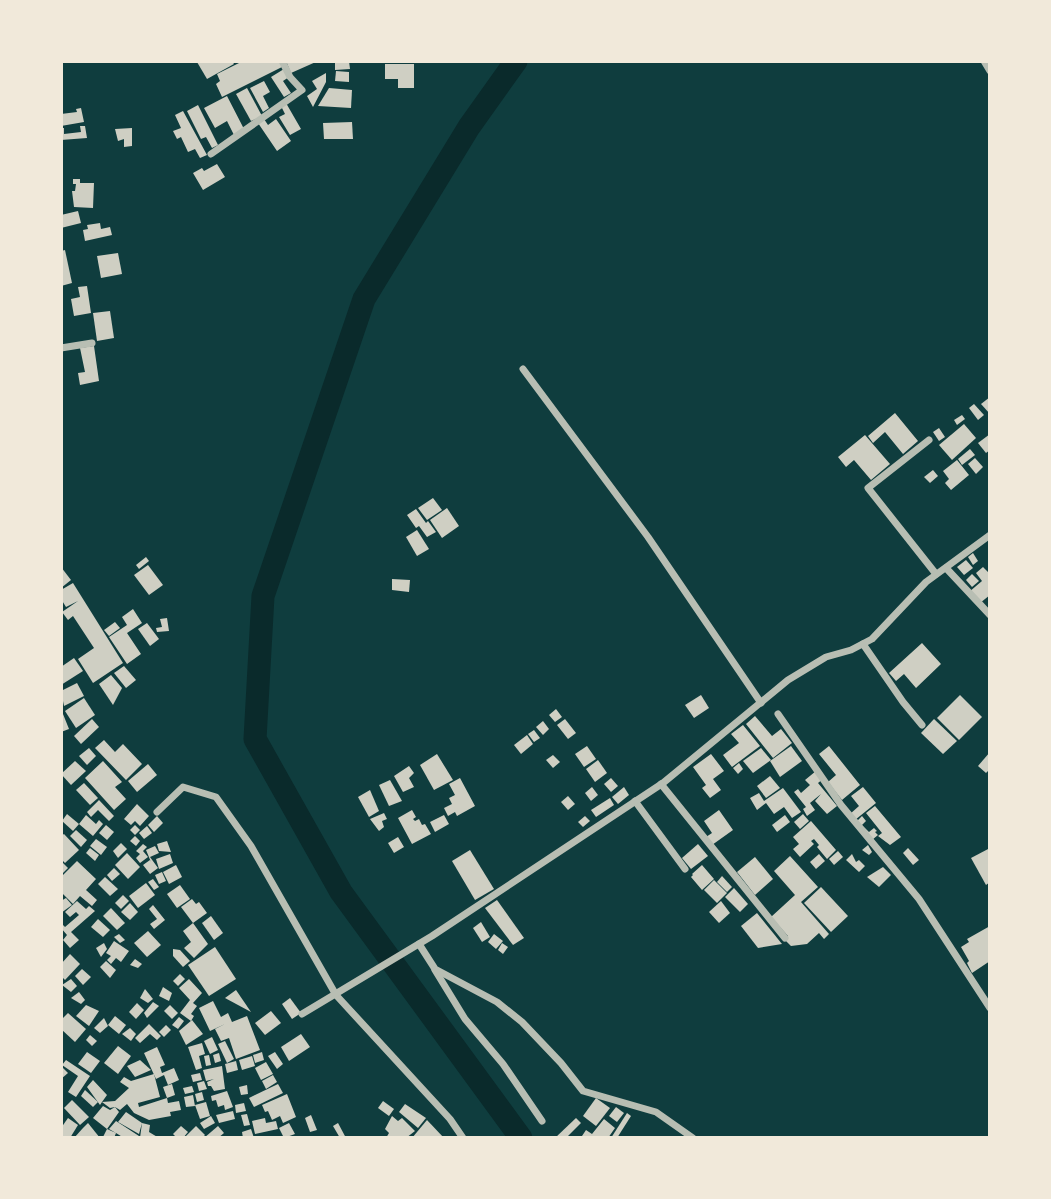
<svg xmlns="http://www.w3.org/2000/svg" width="1051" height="1199" font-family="'Asap Condensed',sans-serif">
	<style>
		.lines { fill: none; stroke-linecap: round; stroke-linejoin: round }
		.river { stroke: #0a2a2b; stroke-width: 23 }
		.building { fill: #cfcfc3 }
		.minor { stroke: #b8beb3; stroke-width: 7 }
	</style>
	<rect width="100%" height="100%" fill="#0f3d3e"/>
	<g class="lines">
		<polyline class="river" points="516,61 469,127 364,299 263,596 255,739 341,892 521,1138"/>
	</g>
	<g class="building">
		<polygon points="199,61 232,61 234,64 207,79 197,62"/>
		<polygon points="243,61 279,61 282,67 222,97 216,84 220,81 217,74"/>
		<polygon points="286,61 318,61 291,73"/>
		<polygon points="335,61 349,61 350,69 335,70"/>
		<polygon points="385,64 414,64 414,88 398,88 398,79 385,79"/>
		<polygon points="284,69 289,77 283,81 291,93 284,97 271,77"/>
		<polygon points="336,71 349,72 349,82 335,81"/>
		<polygon points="326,73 326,82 313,107 307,96 317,89 312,81"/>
		<polygon points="264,81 270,92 263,96 269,108 263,112 250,88"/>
		<polygon points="247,88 262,116 251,121 236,94"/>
		<polygon points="329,88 352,90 351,108 318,106"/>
		<polygon points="227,96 244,129 234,135 227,121 215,128 204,108"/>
		<polygon points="286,103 301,129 290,135 279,117 285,114 281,106"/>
		<polygon points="198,105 218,145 212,148 206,137 201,139 187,111"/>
		<polygon points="81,108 84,122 61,126 61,114 77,112 76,109"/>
		<polygon points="183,111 207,155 200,158 195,149 188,152 181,137 177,139 173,131 181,128 175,115"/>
		<polygon points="264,119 268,125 276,119 291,141 277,151 258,123"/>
		<polygon points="352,122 353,139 324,139 323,123"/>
		<polygon points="80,126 85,126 87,138 61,140 61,128 64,128 64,134 81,132"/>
		<polygon points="132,128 132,146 124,147 124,139 118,141 115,129"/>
		<polygon points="217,164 225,177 203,190 193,173 202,168 204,171"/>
		<polygon points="73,179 80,179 80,183 94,183 93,208 74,207 72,191 75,191 76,184 73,184"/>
		<polygon points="78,211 81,223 61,228 61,215"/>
		<polygon points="100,223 101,229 110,227 112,235 85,241 83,230 88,229 87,225"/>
		<polygon points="65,250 72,283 61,286 61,251"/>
		<polygon points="118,253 122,274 101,278 97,256"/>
		<polygon points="87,286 91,313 74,316 71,299 80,297 78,287"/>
		<polygon points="110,311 114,338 97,341 93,313"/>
		<polygon points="94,346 99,381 80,385 78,373 85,372 80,348"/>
		<polygon points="990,397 990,414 981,404"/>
		<polygon points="974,404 984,415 978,420 969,408"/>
		<polygon points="895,413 918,441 903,454 885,432 873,443 868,436"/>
		<polygon points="962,415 965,419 957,425 954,420"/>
		<polygon points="964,424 976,438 952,460 939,445"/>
		<polygon points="939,428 945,437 939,441 933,432"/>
		<polygon points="990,434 990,450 986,453 978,443"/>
		<polygon points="865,435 890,464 871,480 854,460 846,467 838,457"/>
		<polygon points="970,449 975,455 962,465 958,459"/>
		<polygon points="975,458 983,467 976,474 968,464"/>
		<polygon points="957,460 969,475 951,490 945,483 949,479 943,471"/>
		<polygon points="933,470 938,476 930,483 924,477"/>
		<polygon points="433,498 442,510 427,520 418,508"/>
		<polygon points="447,508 459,526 442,538 430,520"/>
		<polygon points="416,509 426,523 428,521 436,532 427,537 419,526 416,528 407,515"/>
		<polygon points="417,530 429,549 417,556 406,537"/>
		<polygon points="973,553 978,561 973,565 968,557"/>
		<polygon points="146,557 149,561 139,569 136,565"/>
		<polygon points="966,560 973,568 964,575 957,567"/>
		<polygon points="148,565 163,585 149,595 134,575"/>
		<polygon points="61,567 71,580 61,588"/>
		<polygon points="983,567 990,574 990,595 980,603 969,592 982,581 976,573"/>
		<polygon points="972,574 979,581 972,587 966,580"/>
		<polygon points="392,579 410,580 409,592 392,590"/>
		<polygon points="73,583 123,663 93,683 78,659 94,648 73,616 68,620 62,612 78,601 66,607 61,599 61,590"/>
		<polygon points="133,609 142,623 127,633 141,654 127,664 109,637 127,625 122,617"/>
		<polygon points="167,618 169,631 157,632 156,628 162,627 160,619"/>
		<polygon points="115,622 120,628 109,636 104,630"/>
		<polygon points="147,623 159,639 150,646 138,629"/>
		<polygon points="922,643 941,664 916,688 904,674 896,681 889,673"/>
		<polygon points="74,658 83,671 61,685 61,667"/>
		<polygon points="124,666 136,680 126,688 114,673"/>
		<polygon points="111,675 122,688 113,705 99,684"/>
		<polygon points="77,683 84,696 64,706 61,691"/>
		<polygon points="701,695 709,708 694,718 685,705"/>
		<polygon points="960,695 982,717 959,740 937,718"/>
		<polygon points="84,698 95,715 76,728 65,711"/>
		<polygon points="61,709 69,729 61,732"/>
		<polygon points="556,709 562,717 555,722 549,715"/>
		<polygon points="755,716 772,736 781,729 792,743 773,758 746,724"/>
		<polygon points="92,719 99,727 81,744 74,736"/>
		<polygon points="565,719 576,733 568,739 557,725"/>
		<polygon points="934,719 957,741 943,754 921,733"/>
		<polygon points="543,721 549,729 543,735 536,727"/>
		<polygon points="743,725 760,746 732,767 723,755 739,743 731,734"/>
		<polygon points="534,730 540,738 534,742 528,734"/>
		<polygon points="527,735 533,744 521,754 514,745"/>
		<polygon points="104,740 115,752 123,744 142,764 126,780 95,748"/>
		<polygon points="587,746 596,759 584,767 575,754"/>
		<polygon points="791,746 802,761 780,777 770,761"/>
		<polygon points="829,746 860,785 842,800 828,782 836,775 819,754"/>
		<polygon points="89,748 96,756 87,765 79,756"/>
		<polygon points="761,748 771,760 753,773 743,761"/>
		<polygon points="990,752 990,769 986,773 978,766"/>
		<polygon points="437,754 453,780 434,790 420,765"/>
		<polygon points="711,754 724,771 713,779 721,790 710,798 702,788 706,785 693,767"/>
		<polygon points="553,755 560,762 553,768 546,760"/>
		<polygon points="598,760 607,773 595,782 586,769"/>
		<polygon points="75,761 86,771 71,785 61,774"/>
		<polygon points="103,761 122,782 115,787 126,799 114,810 85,778"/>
		<polygon points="739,763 743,769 738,774 733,768"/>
		<polygon points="148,764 157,775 137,792 128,781"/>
		<polygon points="409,766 414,773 409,778 414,787 403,792 394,776"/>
		<polygon points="816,771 823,779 818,783 837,806 827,814 815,801 821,794 810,803 815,810 807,816 803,809 806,807 794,792 798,789 801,793 810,785 805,780"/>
		<polygon points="770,776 780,788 766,798 757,786"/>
		<polygon points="460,778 475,806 457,816 455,812 448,816 444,808 452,804 449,798 455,795 449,784"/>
		<polygon points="611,778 618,786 611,792 604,784"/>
		<polygon points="390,780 402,801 389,806 379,785"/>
		<polygon points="84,783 98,798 90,805 76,790"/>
		<polygon points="592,787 598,795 591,801 585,793"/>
		<polygon points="624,787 629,795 618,804 612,797"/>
		<polygon points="863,787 876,803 855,820 850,814 859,806 851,796"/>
		<polygon points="783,788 801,812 792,818 784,807 774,814 766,803 757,810 750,798 759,793 764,801"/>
		<polygon points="370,790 379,811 369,817 358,797"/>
		<polygon points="568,796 575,804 568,810 561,802"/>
		<polygon points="610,798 614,805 596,817 591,810"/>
		<polygon points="99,800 114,816 109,821 98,810 91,817 87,812"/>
		<polygon points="137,804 149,816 140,826 135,821 131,825 124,819"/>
		<polygon points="875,806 901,837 890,845 878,836 882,833 866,813"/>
		<polygon points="412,810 416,817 413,819 415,821 419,819 422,825 425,824 431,834 412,844 398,818"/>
		<polygon points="719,810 733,830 712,845 706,837 712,833 704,821"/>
		<polygon points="384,813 387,819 382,821 384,827 379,831 370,819"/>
		<polygon points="67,814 79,824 73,831 62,821"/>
		<polygon points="803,814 809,821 800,829 794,822"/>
		<polygon points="86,815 96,824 99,820 103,824 93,836 79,824"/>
		<polygon points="444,815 449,824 435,832 430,822"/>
		<polygon points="785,815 790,822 777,832 772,825"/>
		<polygon points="157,816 163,823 154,832 148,825"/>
		<polygon points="585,816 590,821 583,827 578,822"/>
		<polygon points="862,816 866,821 862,825 869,832 874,828 877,831 875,832 878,835 872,840 856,822"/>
		<polygon points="811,821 836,850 827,859 817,847 819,845 814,839 811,841 814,844 800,857 793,849 799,844 793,837"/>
		<polygon points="106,825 114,832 107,840 99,833"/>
		<polygon points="135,825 140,830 135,835 130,830"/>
		<polygon points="147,826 152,833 144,839 139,833"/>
		<polygon points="76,830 87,840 81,847 70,836"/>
		<polygon points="64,834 79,850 65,863 61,859 61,836"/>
		<polygon points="135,836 140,841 136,846 130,841"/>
		<polygon points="398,837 404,847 394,853 388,843"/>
		<polygon points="96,839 107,847 101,855 90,846"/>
		<polygon points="167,841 171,852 159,851 157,844"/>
		<polygon points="121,843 127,849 118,858 113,851"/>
		<polygon points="143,844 147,847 143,851 148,857 140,863 136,858 140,854 136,851"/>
		<polygon points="698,844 708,856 691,869 682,858"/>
		<polygon points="868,845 872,852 869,855 862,850"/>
		<polygon points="155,846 159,853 150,857 158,868 150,874 143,865 150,860 151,862 146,850"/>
		<polygon points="90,848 99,855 95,861 86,853"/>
		<polygon points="908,848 919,860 913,865 903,853"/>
		<polygon points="990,848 990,882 986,885 971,858"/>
		<polygon points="470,850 494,889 475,900 452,861"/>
		<polygon points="838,851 843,857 834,865 829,859"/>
		<polygon points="127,853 140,867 128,879 115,865"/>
		<polygon points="170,854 173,863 159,869 156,859"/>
		<polygon points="819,854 825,861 816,869 810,862"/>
		<polygon points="852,854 856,862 859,860 865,866 859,872 846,860"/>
		<polygon points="790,856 818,887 801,902 829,934 824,939 819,933 807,944 791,946 785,940 788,936 771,917 795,895 774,871"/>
		<polygon points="755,857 773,879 755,895 737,872"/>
		<polygon points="61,861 68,868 61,875"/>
		<polygon points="77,861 96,879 86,890 97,900 92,906 80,896 73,904 61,892 61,877"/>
		<polygon points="176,865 182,877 169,884 163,872"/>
		<polygon points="702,865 714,879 702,890 691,877 693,875 692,874"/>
		<polygon points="883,867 891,875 879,887 867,877"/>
		<polygon points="114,868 120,874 112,881 107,875"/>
		<polygon points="162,872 166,881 159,884 155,875"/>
		<polygon points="722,876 732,887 727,892 717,882"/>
		<polygon points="105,877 118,889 110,896 98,884"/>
		<polygon points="153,879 159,887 154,890 148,882"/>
		<polygon points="714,880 727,893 717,903 704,890"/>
		<polygon points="146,883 155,895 138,908 129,896"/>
		<polygon points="180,885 190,899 177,908 167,894"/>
		<polygon points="821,887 848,916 831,932 804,903"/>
		<polygon points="734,888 748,904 740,912 725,897 728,894 730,896 728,894"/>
		<polygon points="123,895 129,901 121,909 115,903"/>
		<polygon points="66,898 72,905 61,913 61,901"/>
		<polygon points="192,899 196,904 199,902 207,913 193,923 181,907"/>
		<polygon points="497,900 524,938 513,945 485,908"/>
		<polygon points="77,901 86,909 89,906 95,911 71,932 79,940 70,948 63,940 67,935 61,928 61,923 65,927 79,915 76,912 70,917 65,912"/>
		<polygon points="721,901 730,913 719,923 709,912"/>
		<polygon points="130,903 138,912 130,920 121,912"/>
		<polygon points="153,905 165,920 154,929 150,924 157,919 149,909"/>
		<polygon points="111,908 125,923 117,930 103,916"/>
		<polygon points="757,913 782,944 758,948 741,926"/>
		<polygon points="211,916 223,933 214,940 202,923"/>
		<polygon points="98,919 110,930 103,937 91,927"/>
		<polygon points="481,922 490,937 482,942 473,928"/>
		<polygon points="193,923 208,944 194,958 184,948 191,942 183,931"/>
		<polygon points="990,926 990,961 972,973 967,963 969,961 961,947 969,942 967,939"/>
		<polygon points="148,931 161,945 147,957 134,943"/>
		<polygon points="119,934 125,940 120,943 114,937"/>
		<polygon points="494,934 503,941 496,949 488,942"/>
		<polygon points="114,941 129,951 121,962 116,958 111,964 107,960 111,956 106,953"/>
		<polygon points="104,943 107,949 101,957 96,948"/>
		<polygon points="502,943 508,947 503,954 498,950"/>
		<polygon points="215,947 236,979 209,996 188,965"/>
		<polygon points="173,949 180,950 190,961 183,967 173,956"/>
		<polygon points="70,954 80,964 65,980 61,976 61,964"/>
		<polygon points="135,959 142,964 138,968 130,965"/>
		<polygon points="106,961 116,970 110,978 100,967"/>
		<polygon points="82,969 91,977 83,985 75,976"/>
		<polygon points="180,974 185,979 178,986 173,981"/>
		<polygon points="71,979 77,986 71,992 62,985"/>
		<polygon points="189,979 202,993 193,1003 197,1006 191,1014 194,1016 191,1021 180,1013 190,1000 179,988"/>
		<polygon points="163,987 172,993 169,1001 159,996"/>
		<polygon points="145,989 153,999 148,1003 140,998"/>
		<polygon points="236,990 251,1012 225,998"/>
		<polygon points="79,992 85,1000 81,1004 71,998"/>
		<polygon points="290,998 301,1013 292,1019 282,1004"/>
		<polygon points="213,1001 221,1017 228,1013 232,1022 247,1016 260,1050 236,1059 229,1038 221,1041 215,1029 225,1024 210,1031 199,1008"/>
		<polygon points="153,1002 159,1006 147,1018 144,1013"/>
		<polygon points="137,1003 144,1010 136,1019 129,1012"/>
		<polygon points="86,1005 99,1011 89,1026 76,1016"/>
		<polygon points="170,1005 178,1013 172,1019 164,1011"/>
		<polygon points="271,1011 281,1023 265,1035 255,1023"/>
		<polygon points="68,1013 86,1029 75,1042 61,1029 61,1020"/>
		<polygon points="115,1016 126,1025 119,1034 108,1025"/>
		<polygon points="179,1017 184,1021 178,1029 172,1025"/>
		<polygon points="104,1018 108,1026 100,1033 94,1028"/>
		<polygon points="192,1020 203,1034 186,1045 179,1031"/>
		<polygon points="149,1024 161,1036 157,1040 150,1034 140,1043 135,1038"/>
		<polygon points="166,1025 171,1030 164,1037 159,1032"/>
		<polygon points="130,1028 136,1034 131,1041 122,1034"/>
		<polygon points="301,1034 310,1047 289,1061 281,1047"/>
		<polygon points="90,1035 97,1041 92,1046 86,1040"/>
		<polygon points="212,1037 218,1050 210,1054 204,1041"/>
		<polygon points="225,1041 234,1059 227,1063 218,1044"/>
		<polygon points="202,1043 205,1054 199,1056 202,1068 196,1070 188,1047"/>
		<polygon points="118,1046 131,1056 118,1074 104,1063"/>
		<polygon points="157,1047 165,1065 160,1067 162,1073 174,1068 179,1080 168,1085 164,1075 156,1079 144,1053"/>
		<polygon points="87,1052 100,1061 91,1073 78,1064"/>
		<polygon points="262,1052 264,1060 255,1063 253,1055"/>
		<polygon points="275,1052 283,1064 277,1069 268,1056"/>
		<polygon points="219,1053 221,1061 215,1063 213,1055"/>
		<polygon points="209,1055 211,1065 206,1066 204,1056"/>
		<polygon points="252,1056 255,1066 242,1070 239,1060"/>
		<polygon points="66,1060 90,1076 76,1097 68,1092 78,1076 62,1065"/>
		<polygon points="140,1060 151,1070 135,1077 127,1066"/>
		<polygon points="236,1061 238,1070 227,1073 225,1064"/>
		<polygon points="266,1062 273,1074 261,1080 255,1068"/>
		<polygon points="61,1066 68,1073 61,1079"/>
		<polygon points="222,1066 225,1089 214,1091 211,1086 208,1086 207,1082 214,1079 206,1081 203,1070"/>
		<polygon points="200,1073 202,1080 193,1082 191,1075"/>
		<polygon points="154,1074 160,1097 138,1103 139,1107 167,1098 168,1103 179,1101 181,1110 170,1112 171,1116 149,1120 134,1113 127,1104 120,1110 115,1107 110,1108 102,1102 100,1105 87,1087 93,1080 107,1095 102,1102 115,1101 129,1088 120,1082 124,1077 131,1081"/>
		<polygon points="273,1075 277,1082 266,1089 262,1081"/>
		<polygon points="204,1081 207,1089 199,1091 197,1083"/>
		<polygon points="172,1084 175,1095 167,1098 163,1087"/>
		<polygon points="278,1084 283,1093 254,1107 249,1098"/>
		<polygon points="247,1085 248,1094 241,1095 239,1087"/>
		<polygon points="192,1086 194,1092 185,1094 183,1088"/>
		<polygon points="85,1090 98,1102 93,1107 81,1096"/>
		<polygon points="227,1091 233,1107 225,1110 224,1105 218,1107 216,1100 212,1101 211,1096"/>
		<polygon points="202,1092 204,1100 197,1102 195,1094"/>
		<polygon points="287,1094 296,1117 283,1123 280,1116 272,1120 268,1111 265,1112 262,1105"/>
		<polygon points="193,1095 195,1106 186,1107 184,1097"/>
		<polygon points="596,1098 610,1108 596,1126 583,1116"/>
		<polygon points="72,1100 89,1117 80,1125 64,1108"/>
		<polygon points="383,1101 394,1109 389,1116 378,1108"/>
		<polygon points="206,1102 210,1116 200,1119 195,1105"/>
		<polygon points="244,1103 246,1111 236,1113 235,1105"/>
		<polygon points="405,1104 426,1118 418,1128 399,1112"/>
		<polygon points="103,1106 110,1110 115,1107 119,1112 107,1129 93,1118"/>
		<polygon points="616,1107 624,1113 617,1122 609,1116"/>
		<polygon points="233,1111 235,1119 219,1123 216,1115"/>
		<polygon points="126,1112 142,1123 150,1125 149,1132 159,1138 140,1138 142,1123 139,1134 118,1122"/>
		<polygon points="627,1113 631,1116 617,1138 611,1138"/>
		<polygon points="247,1114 250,1125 244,1126 241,1115"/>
		<polygon points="311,1115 317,1130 310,1132 305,1118"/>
		<polygon points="211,1116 215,1123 204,1129 200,1123"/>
		<polygon points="392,1116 398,1121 402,1118 415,1131 406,1138 386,1138 389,1133 385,1129"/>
		<polygon points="68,1118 78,1125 70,1138 61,1138 61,1128"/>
		<polygon points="265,1118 266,1123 276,1121 278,1129 255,1134 252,1121"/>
		<polygon points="576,1118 581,1123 566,1138 555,1138"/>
		<polygon points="604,1119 615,1128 608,1138 582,1136 586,1130 592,1134"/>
		<polygon points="427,1120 444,1138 412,1138"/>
		<polygon points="116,1121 139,1136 138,1138 124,1138 116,1133 114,1138 103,1137 107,1129 116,1133 109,1129"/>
		<polygon points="88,1123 100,1138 74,1138 83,1128"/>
		<polygon points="289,1123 295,1134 284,1138 279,1128"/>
		<polygon points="338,1123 346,1138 340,1138 333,1126"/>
		<polygon points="181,1126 188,1132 183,1138 177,1138 173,1134"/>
		<polygon points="196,1126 205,1135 202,1138 188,1138 186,1136"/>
		<polygon points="218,1126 224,1133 218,1138 204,1138"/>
		<polygon points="251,1129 254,1138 243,1138 242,1132"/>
	</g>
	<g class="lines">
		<g class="minor">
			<polyline points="984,61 990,71"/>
			<polyline points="211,154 302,90 290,77 282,61"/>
			<polyline points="61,348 92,343"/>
			<polyline points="523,369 648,537 761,703"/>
			<polyline points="929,440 868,488 936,574"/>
			<polyline points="946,568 990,615"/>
			<polyline points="863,644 903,702 922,725"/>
			<polyline points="778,714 841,805 919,899 990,1008"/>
			<polyline points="661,784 785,938"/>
			<polyline points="635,801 685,869"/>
			<polyline points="157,812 183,787 216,797 251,846 336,995 450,1119 463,1138"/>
			<polyline points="419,944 435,969 497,1002 522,1022 561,1063 583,1091 656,1112 693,1138"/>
			<polyline points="435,970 465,1019 503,1064 542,1121"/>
			<polyline points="302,1014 432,936 663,783 788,680 826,657 851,650 872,639 926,582 990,535"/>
		</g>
	</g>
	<rect width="1051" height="1199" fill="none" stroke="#f1e9da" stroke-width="126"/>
</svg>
